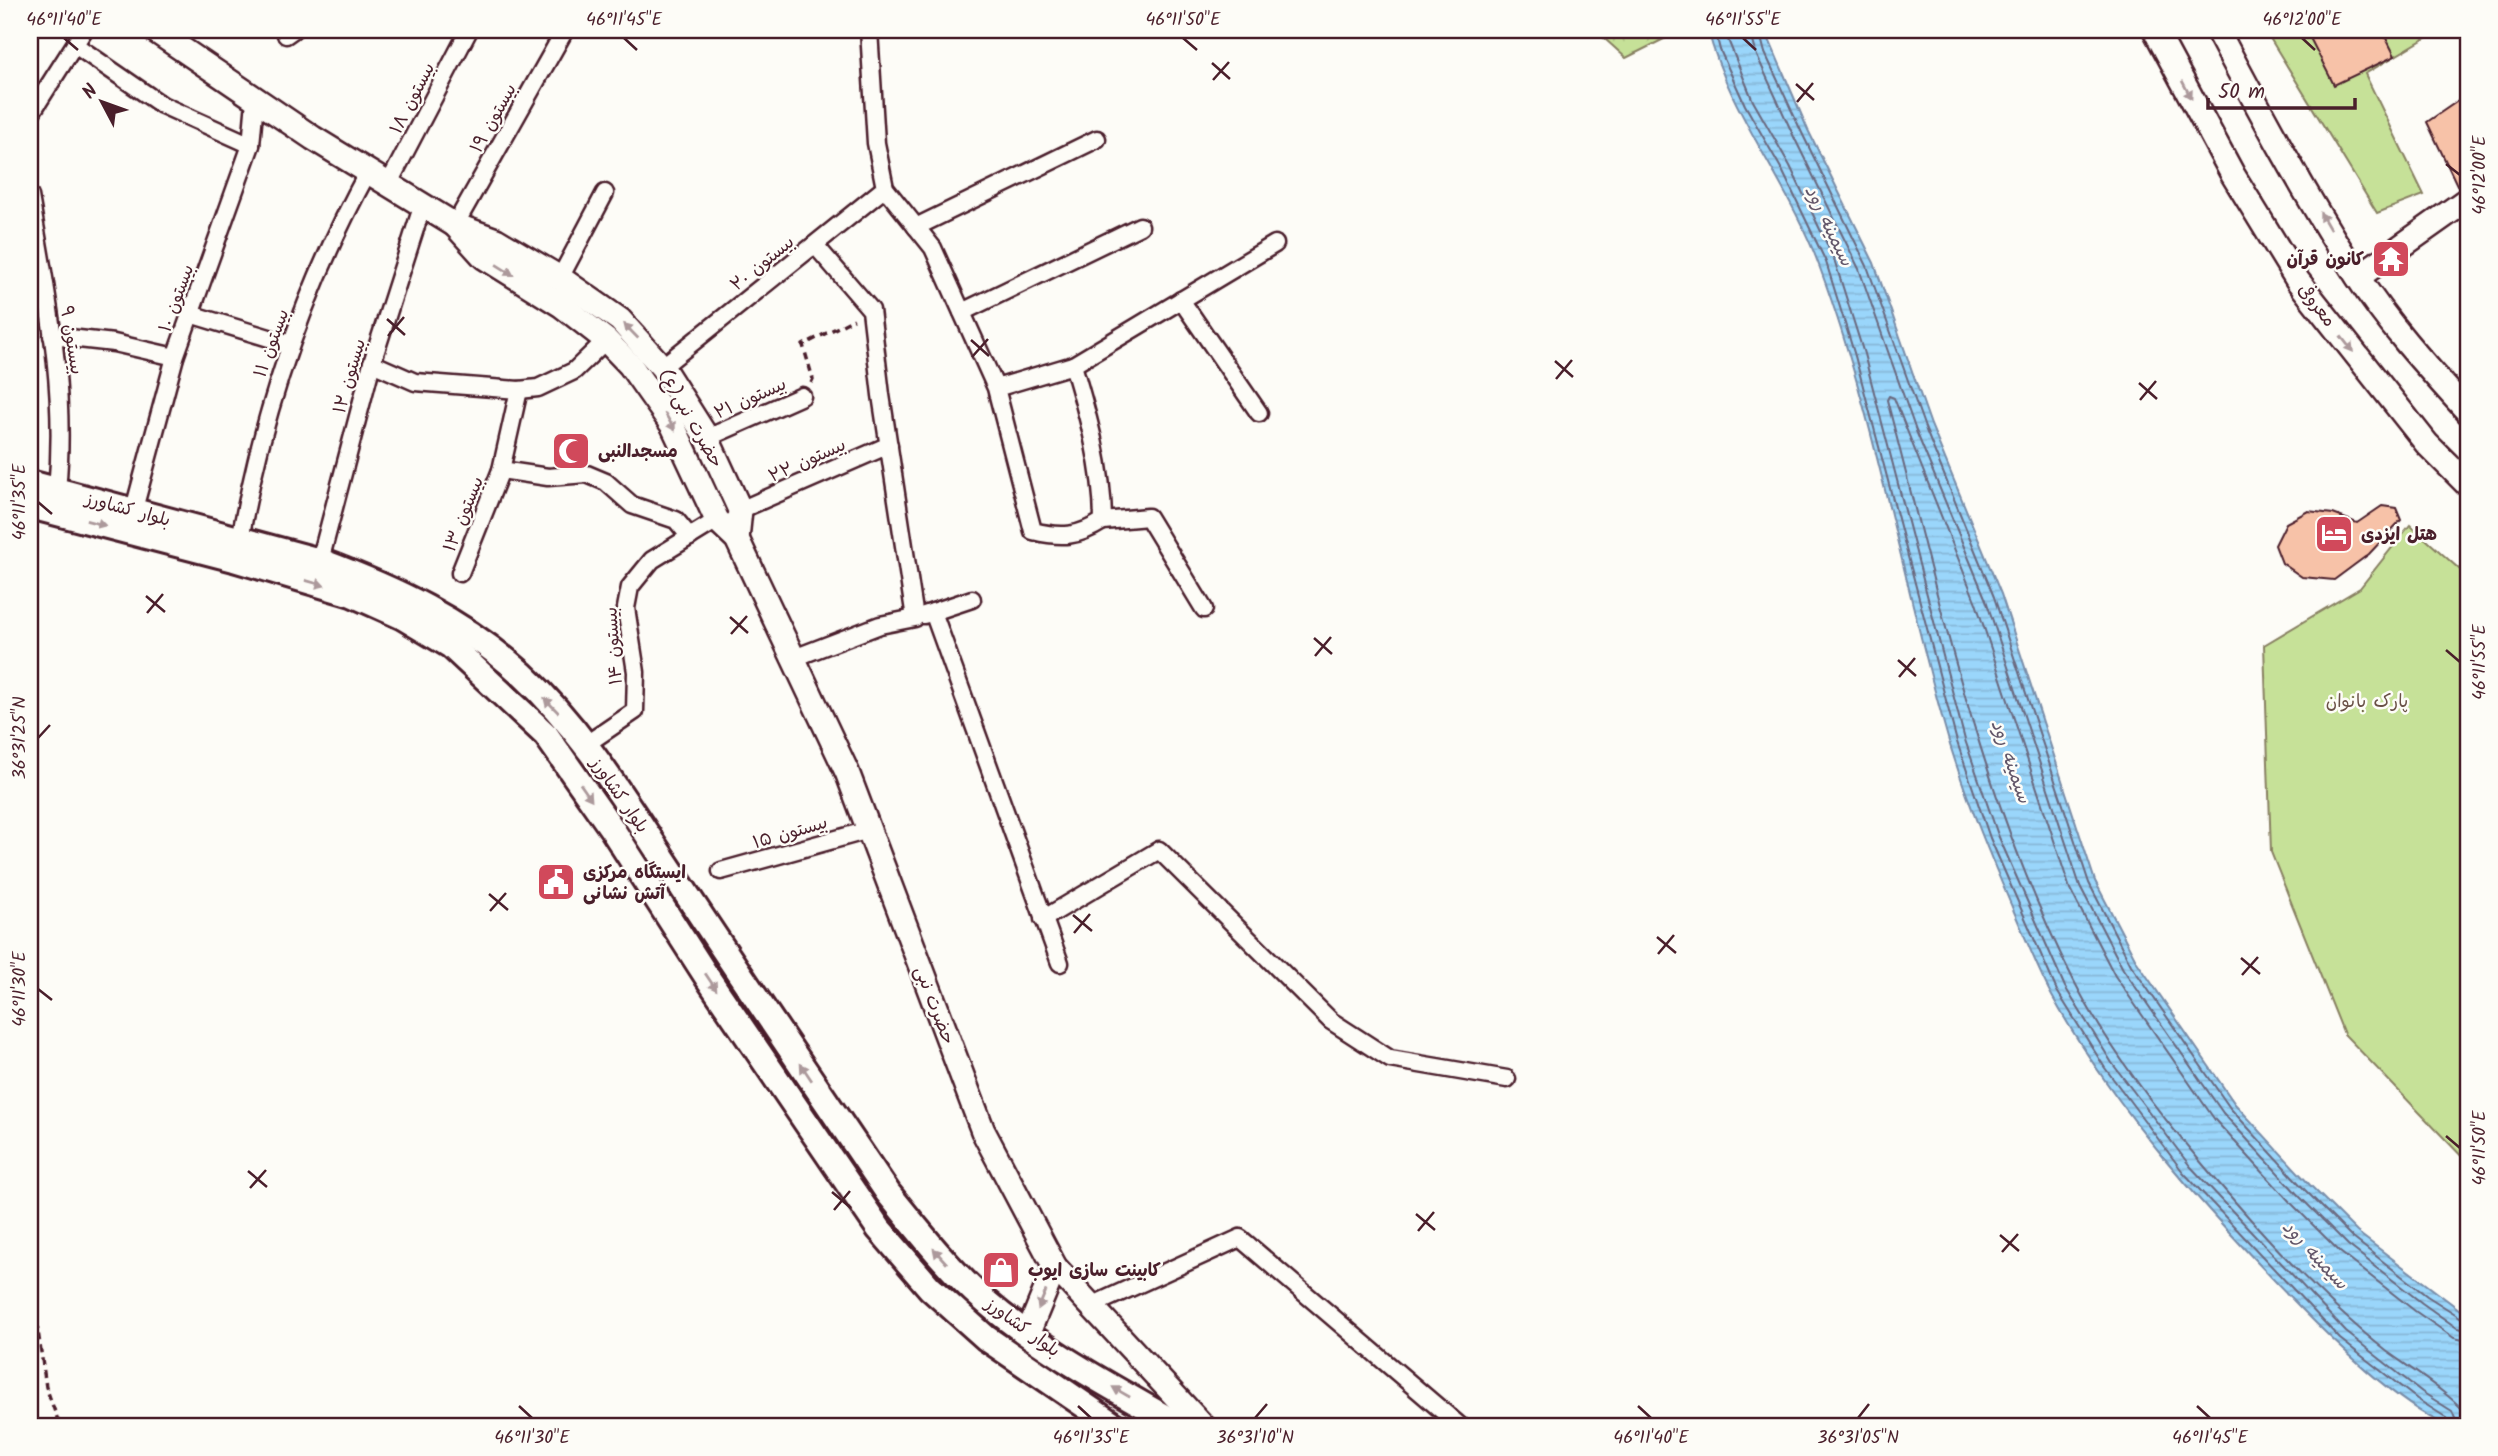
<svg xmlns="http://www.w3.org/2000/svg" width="2498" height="1456" font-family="Kalam,'Playpen Sans Arabic',sans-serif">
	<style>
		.green { fill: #c6e198; stroke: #888062; stroke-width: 2 }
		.forest { fill: url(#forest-crowns); stroke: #888062; stroke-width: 2 }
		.water { fill: url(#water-rules); stroke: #7a8da8; stroke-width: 2 }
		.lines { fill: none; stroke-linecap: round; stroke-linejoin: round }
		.shore { stroke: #6a687e; stroke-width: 2 }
		.building { fill: #f7c2a8; stroke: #4a1f2b; stroke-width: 2 }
		.street-casing { stroke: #4a1f2b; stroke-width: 21 }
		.secondary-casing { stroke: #4a1f2b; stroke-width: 28 }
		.primary-casing { stroke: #4a1f2b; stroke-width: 30 }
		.path { stroke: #4a1f2b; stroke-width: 3.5; stroke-dasharray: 7 5; stroke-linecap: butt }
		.street { stroke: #fdfcf7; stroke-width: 16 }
		.secondary { stroke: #fdfcf7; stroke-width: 23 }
		.primary { stroke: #fdfcf7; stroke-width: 24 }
		.oneway { fill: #ac999b }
		.ticks { fill: none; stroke: #4a1f2b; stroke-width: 2.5 }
		.labels { text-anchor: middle; stroke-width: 5; stroke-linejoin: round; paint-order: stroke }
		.street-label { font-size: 18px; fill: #4a1f2b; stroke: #fdfcf7 }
		.poi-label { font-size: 18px; font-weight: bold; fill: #4a1f2b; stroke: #fdfcf7; text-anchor: start }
		.park-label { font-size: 18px; fill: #695046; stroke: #fdfcf7 }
		.water-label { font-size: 19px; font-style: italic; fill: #625669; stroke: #fdfcf7 }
		.neatline { fill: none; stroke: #4a1f2b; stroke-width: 2.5 }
		.ticks-label { font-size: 18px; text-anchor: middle; fill: #4a1f2b }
	</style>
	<defs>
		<pattern id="forest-crowns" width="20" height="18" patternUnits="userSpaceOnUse" patternTransform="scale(1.75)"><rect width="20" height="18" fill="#c6e198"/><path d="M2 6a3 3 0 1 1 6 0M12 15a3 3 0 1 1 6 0" fill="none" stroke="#acc183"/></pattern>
		<pattern id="water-rules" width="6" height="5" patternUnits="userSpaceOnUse" patternTransform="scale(1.75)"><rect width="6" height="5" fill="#9ad6fb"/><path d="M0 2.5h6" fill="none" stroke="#86b7d7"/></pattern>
	</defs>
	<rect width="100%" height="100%" fill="#fdfcf7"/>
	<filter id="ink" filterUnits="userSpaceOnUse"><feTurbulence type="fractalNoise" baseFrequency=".0143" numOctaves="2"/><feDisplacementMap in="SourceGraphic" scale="14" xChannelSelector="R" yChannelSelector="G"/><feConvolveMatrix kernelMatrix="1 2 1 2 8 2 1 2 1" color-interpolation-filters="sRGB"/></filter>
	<g filter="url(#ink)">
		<g class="green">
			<polygon points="2265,30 2439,30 2365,74 2424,195 2377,213"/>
			<polygon points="2410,525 2468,577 2468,1163 2344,1034 2271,852 2264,645 2360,588"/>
		</g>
		<polygon class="forest" points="1595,30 1677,30 1678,32 1626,58"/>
		<path class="water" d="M1708,30H1765L1808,130L1874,263L1931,425L2001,594L2095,881L2137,962L2235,1104L2310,1185L2357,1232L2468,1316V1426C2460,1426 2451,1427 2444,1424C2399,1405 2333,1341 2298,1305C2207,1211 2116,1112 2052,996C2038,970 2027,941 2015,914C1991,858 1968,803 1950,745C1903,587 1877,422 1820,268C1790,185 1730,115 1708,30Z"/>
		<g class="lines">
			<g class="shore">
				<polyline points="1715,30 1720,50 1745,105 1782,170 1826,262 1855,356 1957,742 1990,838 2057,991 2105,1068 2183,1172 2340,1339 2417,1399 2447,1418 2450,1426"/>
				<polyline points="1724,30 1753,101 1790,166 1834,259 1864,354 1965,740 1998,835 2065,987 2112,1063 2190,1166 2346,1332 2422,1392 2452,1411 2458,1426"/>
				<polyline points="1750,30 1757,56 1794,137 1859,269 1916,431 1986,600 2080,886 2123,969 2223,1113 2299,1196 2348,1245 2422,1303 2457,1328 2468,1330"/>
				<polyline points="1759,30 1765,53 1802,133 1867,266 1925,428 1994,597 2089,883 2131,965 2230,1108 2305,1190 2353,1238 2427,1296 2468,1322"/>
				<path d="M2468,1341L2454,1338L2415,1311L2340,1252L2291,1203L2215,1120L2115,976L2070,889L1976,603L1894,398L1889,396L1887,400C1939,597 1981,799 2074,981C2106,1044 2153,1106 2199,1160C2255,1226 2317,1296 2385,1350C2402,1363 2463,1402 2468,1418"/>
			</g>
		</g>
		<g class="building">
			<polygon points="2306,30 2382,30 2395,56 2334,85"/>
			<polygon points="2468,94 2468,177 2457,185 2427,122"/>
			<polygon points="2382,506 2396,508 2401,520 2369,554 2334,580 2302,577 2282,563 2275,545 2286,523 2308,511 2333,514 2357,523"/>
		</g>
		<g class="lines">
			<defs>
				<g id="street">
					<path d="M869,30L876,143L885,188L933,248L996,388L1033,531C1062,538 1078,537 1103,521C1103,469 1088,415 1073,365L996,388"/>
					<polyline points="286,35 293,30"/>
					<polyline points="75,45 162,105 251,145"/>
					<polyline points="30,115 84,30"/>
					<polyline points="389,183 469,30"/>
					<path d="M30,196C47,296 67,389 57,490"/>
					<polyline points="455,225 565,30"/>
					<polyline points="916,227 1097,139"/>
					<polyline points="560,278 605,193"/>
					<polyline points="1181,300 1259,413"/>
					<polyline points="962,312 1140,226"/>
					<polyline points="190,314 289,344"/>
					<polyline points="52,336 114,343 175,357"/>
					<polyline points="372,363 415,382 519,390 538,388 574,371 606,340"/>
					<polyline points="1073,365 1275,244"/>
					<polyline points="662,367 885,188"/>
					<polyline points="707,438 802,396"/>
					<polyline points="501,470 519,390"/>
					<polyline points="134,509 175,357 251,145 255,101"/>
					<polyline points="740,510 889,445"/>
					<polyline points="1103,521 1148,517 1204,609"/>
					<path d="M240,540C263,408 305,287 369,170"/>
					<polyline points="320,561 372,363 423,204"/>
					<polyline points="460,573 501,470 548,477 587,474 606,482 632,505 676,520 690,537"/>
					<polyline points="933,612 1060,963"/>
					<polyline points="924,615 972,599"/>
					<polyline points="794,658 880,625 915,618 881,395 871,310 815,245"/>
					<polyline points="585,745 635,711 636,672 626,608 630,587 652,560 717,520"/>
					<polyline points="721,871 869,830"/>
					<polyline points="1043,919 1159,850 1331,1021 1390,1059 1507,1079"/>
					<polyline points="1091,1306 1240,1238 1460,1426"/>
				</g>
				<g id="secondary">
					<polyline points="154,30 313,138 455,225 496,240 560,278 620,320 662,367 707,438 740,510 737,539"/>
					<polyline points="2155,30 2233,175 2298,281 2427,444 2468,485"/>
					<path d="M2217,30C2261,113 2306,197 2357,276C2389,326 2429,369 2468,412"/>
					<polyline points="455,225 484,257 561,305 606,340 630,365 673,426 717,520 737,539 847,772 983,1131 1055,1267 1203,1426"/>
					<polyline points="2358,277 2468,199"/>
					<polyline points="1028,1333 1055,1267"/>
				</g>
				<g id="primary">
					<path d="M30,483L320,561C395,589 462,620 522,674C586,733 630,810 678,881C747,986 818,1089 888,1193C919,1231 949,1270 985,1301C1043,1351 1114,1388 1180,1426"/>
					<polyline points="30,506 234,559 352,594 401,616 451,646 546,735 612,829 707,977 879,1229 930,1288 986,1338 1115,1426"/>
				</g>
			</defs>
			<use href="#street" class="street-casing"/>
			<use href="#secondary" class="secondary-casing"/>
			<use href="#primary" class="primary-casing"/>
			<g class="path">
				<polyline points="811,383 813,379 803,345 854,319"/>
				<polyline points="30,1275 46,1387 60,1426"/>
			</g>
			<use href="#street" class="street"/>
			<use href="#secondary" class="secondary"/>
			<use href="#primary" class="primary"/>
		</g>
		<defs><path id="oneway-solid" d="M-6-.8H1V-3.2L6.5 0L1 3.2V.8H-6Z" transform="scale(1.75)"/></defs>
		<g class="oneway">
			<use href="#oneway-solid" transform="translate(2187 90) rotate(62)"/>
			<use href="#oneway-solid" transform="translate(2325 221) rotate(-120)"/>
			<use href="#oneway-solid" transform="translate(505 270) rotate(32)"/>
			<use href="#oneway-solid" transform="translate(631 331) rotate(-134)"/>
			<use href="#oneway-solid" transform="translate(2347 344) rotate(52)"/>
			<use href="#oneway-solid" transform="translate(670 422) rotate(60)"/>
			<use href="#oneway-solid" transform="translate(96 523) rotate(15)"/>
			<use href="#oneway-solid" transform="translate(315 583) rotate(16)"/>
			<use href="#oneway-solid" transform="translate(551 705) rotate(-134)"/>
			<use href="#oneway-solid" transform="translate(586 792) rotate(55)"/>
			<use href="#oneway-solid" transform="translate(711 982) rotate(56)"/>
			<use href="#oneway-solid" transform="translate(806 1072) rotate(-124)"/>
			<use href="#oneway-solid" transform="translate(940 1256) rotate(-132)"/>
			<use href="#oneway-solid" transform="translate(1042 1300) rotate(113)"/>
			<use href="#oneway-solid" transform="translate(1121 1392) rotate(-150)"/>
		</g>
	</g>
	<path class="ticks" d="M64,38L78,50M624,38L637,50M1183,38L1197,50M1743,38L1756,50M2302,38L2315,50M1212,63L1230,79M1213,80L1229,62M1796,84L1814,100M1797,102L1813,83M2446,164L2460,175M387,319L405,335M388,336L404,317M971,340L989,356M972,357L988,339M1555,361L1573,377M1556,379L1572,360M2139,383L2157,399M2140,400L2156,381M38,502L52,514M146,596L165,612M147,613L163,594M730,617L748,633M731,634L747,616M1314,638L1332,654M2446,650L2460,662M1315,656L1331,637M1898,660L1916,676M1899,677L1915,658M38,738L50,725M489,894L508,910M490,911L506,893M1073,915L1092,931M1074,933L1090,914M1657,937L1676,953M1658,954L1674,935M2241,958L2260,974M2242,975L2258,957M38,989L52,1000M2446,1136L2460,1148M248,1171L267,1187M250,1188L266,1170M832,1192L851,1208M834,1210L850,1191M1416,1214L1435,1230M1418,1231L1434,1212M2000,1235L2019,1251M2002,1252L2018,1234M519,1406L532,1418M1078,1406L1091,1418M1638,1406L1651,1418M2197,1406L2210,1418M1255,1418L1267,1404M1858,1418L1869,1404"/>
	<defs>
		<symbol id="temple-square" viewBox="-11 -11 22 22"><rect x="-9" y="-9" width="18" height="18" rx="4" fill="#d1495b" stroke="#fdfcf7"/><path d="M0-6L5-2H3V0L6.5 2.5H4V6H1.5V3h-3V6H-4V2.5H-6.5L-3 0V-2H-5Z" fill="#fff"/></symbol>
		<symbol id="mosque-square" viewBox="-11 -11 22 22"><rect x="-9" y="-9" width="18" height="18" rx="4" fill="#d1495b" stroke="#fdfcf7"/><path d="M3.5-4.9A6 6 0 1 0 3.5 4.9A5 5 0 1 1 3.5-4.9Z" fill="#fff"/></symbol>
		<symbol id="hotel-square" viewBox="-11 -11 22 22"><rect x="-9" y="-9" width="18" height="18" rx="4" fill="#d1495b" stroke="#fdfcf7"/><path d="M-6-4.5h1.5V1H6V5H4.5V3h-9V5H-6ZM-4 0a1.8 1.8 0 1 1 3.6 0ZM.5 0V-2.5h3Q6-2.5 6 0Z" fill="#fff"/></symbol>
		<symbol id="civic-square" viewBox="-11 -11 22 22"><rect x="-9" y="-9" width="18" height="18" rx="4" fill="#d1495b" stroke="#fdfcf7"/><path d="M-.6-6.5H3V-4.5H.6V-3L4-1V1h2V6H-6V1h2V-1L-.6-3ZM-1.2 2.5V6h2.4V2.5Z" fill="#fff"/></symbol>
		<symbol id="shop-square" viewBox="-11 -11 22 22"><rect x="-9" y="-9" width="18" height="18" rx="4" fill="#d1495b" stroke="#fdfcf7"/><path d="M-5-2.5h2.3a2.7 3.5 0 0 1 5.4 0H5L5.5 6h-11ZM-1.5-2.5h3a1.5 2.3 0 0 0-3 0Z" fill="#fff"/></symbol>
	</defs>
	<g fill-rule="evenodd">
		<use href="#temple-square" x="2369" y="237" width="44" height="44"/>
		<use href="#mosque-square" x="549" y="429" width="44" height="44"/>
		<use href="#hotel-square" x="2312" y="512" width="44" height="44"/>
		<use href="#civic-square" x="534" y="860" width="44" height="44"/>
		<use href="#shop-square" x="979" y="1248" width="44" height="44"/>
	</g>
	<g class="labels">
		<g class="street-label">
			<text transform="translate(412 98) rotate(-63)" y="6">بیستون ۱۸</text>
			<text transform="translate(493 118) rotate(-61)" y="6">بیستون ۱۹</text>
			<text transform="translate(762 263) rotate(-39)" y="6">بیستون ۲۰</text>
			<text transform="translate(176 298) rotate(-70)" y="6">بیستون ۱۰</text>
			<text transform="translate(2317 305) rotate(52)" y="6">معروفی</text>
			<text transform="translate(72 340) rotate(81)" y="6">بیستون ۹</text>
			<text transform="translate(271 343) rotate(-70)" y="6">بیستون ۱۱</text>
			<text transform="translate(349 376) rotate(-74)" y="6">بیستون ۱۲</text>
			<text transform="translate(750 398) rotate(-24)" y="6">بیستون ۲۱</text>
			<text transform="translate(691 418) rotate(60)" y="6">حضرت نبی(ع)</text>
			<text transform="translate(807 460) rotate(-24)" y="6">بیستون ۲۲</text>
			<text transform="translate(128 509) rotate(15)" y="6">بلوار کشاورز</text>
			<text transform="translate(463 514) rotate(-68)" y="6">بیستون ۱۳</text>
			<text transform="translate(613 646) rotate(-94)" y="6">بیستون ۱۴</text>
			<text transform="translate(620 795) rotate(55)" y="6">بلوار کشاورز</text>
			<text transform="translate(790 832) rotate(-16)" y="6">بیستون ۱۵</text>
			<text transform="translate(935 1005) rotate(69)" y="6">حضرت نبی</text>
			<text transform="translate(1023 1327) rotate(36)" y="6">بلوار کشاورز</text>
		</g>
		<g class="poi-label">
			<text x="2364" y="265" text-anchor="end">کانون قرآن</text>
			<text x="598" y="457">مسجدالنبی</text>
			<text x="2361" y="540">هتل ایزدی</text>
			<text x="583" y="878">ایستگاه مرکزی<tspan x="583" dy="21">آتش نشانی</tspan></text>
			<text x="1028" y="1276">کابینت سازی ایوب</text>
		</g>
		<g class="park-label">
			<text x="2367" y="707">پارک بانوان</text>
		</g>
		<g class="water-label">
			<text transform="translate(1830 225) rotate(64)" y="7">سیمینه رود</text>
			<text transform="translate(2012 761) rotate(71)" y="7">سیمینه رود</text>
			<text transform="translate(2316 1254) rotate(47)" y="7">سیمینه رود</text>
		</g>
	</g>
	<rect width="2498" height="1456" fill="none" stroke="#fdfcf7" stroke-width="77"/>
	<g transform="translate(102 102) rotate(311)" stroke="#fdfcf7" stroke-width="5" paint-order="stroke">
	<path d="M0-5L12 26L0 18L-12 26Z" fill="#4a1f2b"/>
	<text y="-10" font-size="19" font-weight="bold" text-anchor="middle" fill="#4a1f2b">N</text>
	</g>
	<path d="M2208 98v10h147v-10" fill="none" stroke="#4a1f2b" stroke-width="3.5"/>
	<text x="2218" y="98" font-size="21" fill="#4a1f2b" stroke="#fdfcf7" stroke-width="5" paint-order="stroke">50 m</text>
	<rect x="38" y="38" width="2422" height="1380" class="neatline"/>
	<g class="ticks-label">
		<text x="64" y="25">46°11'40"E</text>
		<text x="624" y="25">46°11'45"E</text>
		<text x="1183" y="25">46°11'50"E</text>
		<text x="1743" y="25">46°11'55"E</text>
		<text x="2302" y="25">46°12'00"E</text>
		<text transform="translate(2479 175) rotate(-90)" y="6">46°12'00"E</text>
		<text transform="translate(19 502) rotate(-90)" y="6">46°11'35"E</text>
		<text transform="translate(2479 662) rotate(-90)" y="6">46°11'55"E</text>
		<text transform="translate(19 738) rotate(-90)" y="6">36°31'25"N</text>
		<text transform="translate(19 989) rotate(-90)" y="6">46°11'30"E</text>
		<text transform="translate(2479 1148) rotate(-90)" y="6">46°11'50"E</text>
		<text x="532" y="1443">46°11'30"E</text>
		<text x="1091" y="1443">46°11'35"E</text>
		<text x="1255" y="1443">36°31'10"N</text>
		<text x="1651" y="1443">46°11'40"E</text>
		<text x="1858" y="1443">36°31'05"N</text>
		<text x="2210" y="1443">46°11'45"E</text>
	</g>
</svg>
